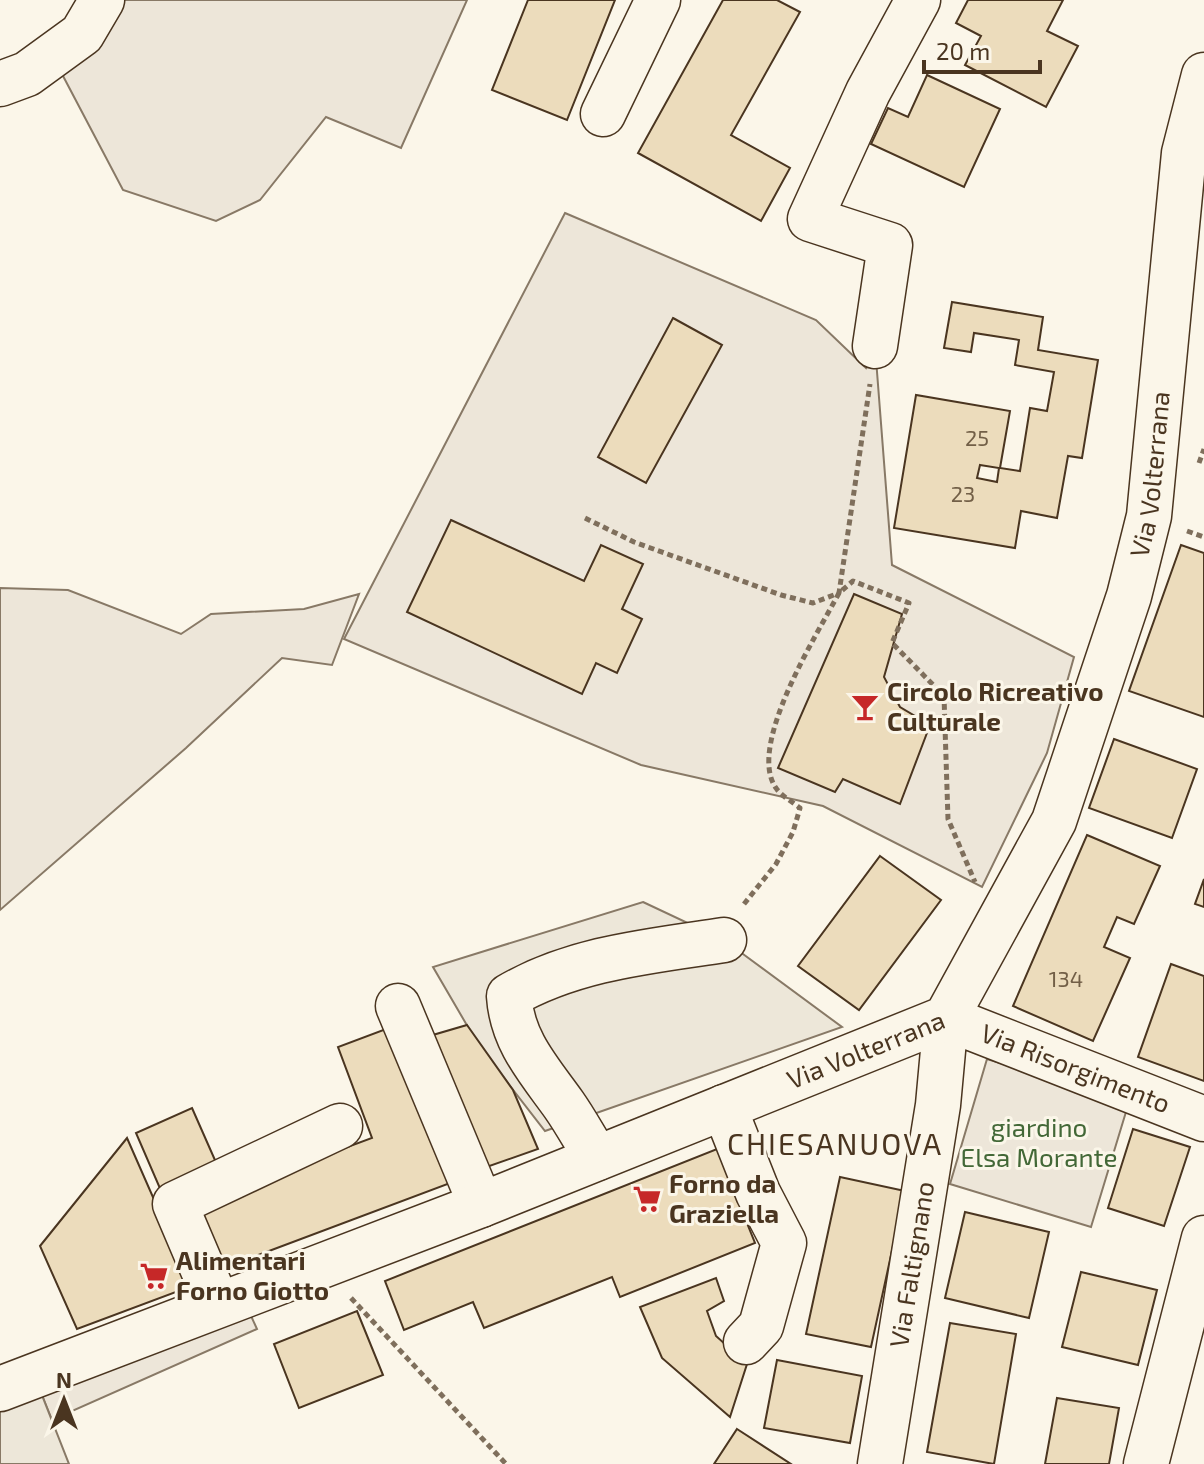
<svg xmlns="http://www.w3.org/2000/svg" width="1204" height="1464" font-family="'Exo 2',sans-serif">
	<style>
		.green { fill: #ede6d9; stroke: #887966; stroke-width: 2 }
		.parking { fill: #ede7d9; stroke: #887966; stroke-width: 2 }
		.building { fill: #ecdcbc; stroke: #4a3520; stroke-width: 2; fill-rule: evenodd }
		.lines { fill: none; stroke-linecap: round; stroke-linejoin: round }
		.minor-casing { stroke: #4a3520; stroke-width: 47 }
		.major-casing { stroke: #4a3520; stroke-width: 47 }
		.path { stroke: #7f6f5c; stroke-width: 5; stroke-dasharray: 6 4; stroke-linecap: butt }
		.minor { stroke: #fbf6e9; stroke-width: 44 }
		.major { stroke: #fbf6e9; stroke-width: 44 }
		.labels { text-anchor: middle; stroke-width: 6; stroke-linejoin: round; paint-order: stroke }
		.number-label { font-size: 22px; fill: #725f47 }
		.street-label { font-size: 26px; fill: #4a3520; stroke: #fbf6e9 }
		.poi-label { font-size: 26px; font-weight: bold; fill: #4a3520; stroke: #fbf6e9; text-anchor: start }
		.park-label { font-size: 26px; fill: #436837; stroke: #fbf6e9 }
		.quarter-label { font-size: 30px; letter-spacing: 2px; fill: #4a3520; stroke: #fbf6e9 }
	</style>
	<rect width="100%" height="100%" fill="#fbf6e9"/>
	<g class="green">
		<polygon points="95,0 467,0 401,148 326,117 260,200 216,221 123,190 52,55"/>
		<polygon points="565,213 816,320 866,368 875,346 892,565 1074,657 1047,753 982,887 823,806 641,765 344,639"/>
		<polygon points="0,588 68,590 181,634 211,614 304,609 359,594 332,665 282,658 186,748 0,910"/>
		<polygon points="987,1059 1129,1102 1091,1227 950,1184"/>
		<polygon points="242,1296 257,1329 52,1420 34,1375"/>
	</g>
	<g class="parking">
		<polygon points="643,902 724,940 842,1027 545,1131 479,1046 433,967"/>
		<polygon points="34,1375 69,1464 0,1464 0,1390"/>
	</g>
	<g class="building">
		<polygon points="528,0 615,0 567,120 492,90"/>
		<polygon points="723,0 777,0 800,12 731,135 790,168 761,221 638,153"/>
		<polygon points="968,0 1063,0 1047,31 1078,46 1046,107 965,65 981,36 956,23"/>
		<polygon points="927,75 1000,109 964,187 871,144 888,108 908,117"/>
		<path d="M952,302L1043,317L1038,350L1098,360L1082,458L1068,456L1057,518L1021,511L1015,548L894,528L916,395L1010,411L1000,468L1020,471L1030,408L1047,411L1054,372L1015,365L1019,340L974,333L971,352L944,348ZM980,465L999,468L997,482L977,478Z"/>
		<polygon points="673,318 722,345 646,483 598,457"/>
		<polygon points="451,520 584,581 601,545 643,564 622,609 642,619 617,673 596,663 582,694 407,612"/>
		<polygon points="1181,545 1204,553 1204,717 1129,691"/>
		<polygon points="854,594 902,614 884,677 900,707 930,725 900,804 843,779 835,792 778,768"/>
		<polygon points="1114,739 1197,769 1172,838 1089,808"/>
		<polygon points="1087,835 1160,866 1134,924 1117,917 1104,947 1130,958 1093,1041 1013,1006"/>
		<polygon points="880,856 941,900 859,1010 798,966"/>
		<polygon points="1204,879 1204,907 1195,904"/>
		<polygon points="1171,964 1204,976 1204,1081 1138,1057"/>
		<polygon points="467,1025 513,1090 538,1149 478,1170 426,1037"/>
		<polygon points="394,1026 453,1182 213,1272 188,1206 372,1138 338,1047"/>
		<polygon points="192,1108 222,1176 165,1200 136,1133"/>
		<polygon points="1133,1129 1190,1147 1164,1226 1108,1208"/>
		<polygon points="127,1138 192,1286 77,1329 40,1246"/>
		<polygon points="717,1149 755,1243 620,1297 612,1277 484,1328 473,1302 404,1330 385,1281"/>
		<polygon points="840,1177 905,1191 871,1347 806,1334"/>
		<polygon points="965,1212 1049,1232 1029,1318 945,1298"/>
		<polygon points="1081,1272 1157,1290 1138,1365 1062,1347"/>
		<polygon points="716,1278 724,1301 707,1311 716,1336 747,1364 730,1417 662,1358 640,1307"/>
		<polygon points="357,1311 383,1375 299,1408 274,1344"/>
		<polygon points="950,1323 1016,1334 994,1464 927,1452"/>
		<polygon points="777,1360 862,1376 850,1443 764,1428"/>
		<polygon points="1057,1398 1119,1408 1109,1464 1045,1464"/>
		<polygon points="737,1429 791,1464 714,1464"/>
	</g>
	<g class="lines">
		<defs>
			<g id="minor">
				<polyline points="0,84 27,74 82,34 102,0"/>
				<polyline points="603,114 658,0"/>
				<polyline points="875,346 890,245 810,219 868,92 918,0"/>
				<polyline points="398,1006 481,1205"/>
				<polyline points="724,1107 758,1193 784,1243 761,1326 746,1342"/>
				<path d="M597,1158C586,1141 576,1122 564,1105C539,1070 512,1041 509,996C574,958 651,951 724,940"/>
				<polyline points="218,1305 175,1204 340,1126"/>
				<path id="s1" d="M880,1464L938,1105L946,1018L1204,1119"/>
				<polyline points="1146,1464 1204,1238"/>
			</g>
			<g id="major">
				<path id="s2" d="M0,1389L481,1205L946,1018L1054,821L1129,596L1149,516L1184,153L1204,75"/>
			</g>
		</defs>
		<use href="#minor" class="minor-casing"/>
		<use href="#major" class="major-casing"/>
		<g class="path">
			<polyline points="1199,463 1204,449"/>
			<polyline points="585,518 634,542 781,595 813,603 839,593 870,384"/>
			<polyline points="1187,531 1204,537"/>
			<path d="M744,904L776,864L793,832L800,808C793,802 781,796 776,788C746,746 818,633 839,593L853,581L909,603L892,643L944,696L948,819L975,882"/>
			<polyline points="351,1298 506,1464"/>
		</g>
		<use href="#minor" class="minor"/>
		<use href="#major" class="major"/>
	</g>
	<defs>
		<symbol id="bar-bare" viewBox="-9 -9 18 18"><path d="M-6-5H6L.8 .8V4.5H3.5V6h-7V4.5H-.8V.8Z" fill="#c62828" stroke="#fbf6e9" stroke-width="2.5" paint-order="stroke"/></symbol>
		<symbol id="supermarket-bare" viewBox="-9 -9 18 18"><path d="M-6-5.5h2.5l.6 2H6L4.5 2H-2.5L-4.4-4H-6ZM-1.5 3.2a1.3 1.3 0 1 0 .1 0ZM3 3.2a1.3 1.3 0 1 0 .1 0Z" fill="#c62828" stroke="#fbf6e9" stroke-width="2.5" paint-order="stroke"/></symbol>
	</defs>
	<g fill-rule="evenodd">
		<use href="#bar-bare" x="845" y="687" width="40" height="40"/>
		<use href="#supermarket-bare" x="627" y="1179" width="40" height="40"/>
		<use href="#supermarket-bare" x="134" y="1256" width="40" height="40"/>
	</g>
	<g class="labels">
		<g class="number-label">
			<text x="977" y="446">25</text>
			<text x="963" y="502">23</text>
			<text x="1066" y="987">134</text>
		</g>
		<g class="street-label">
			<text dy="9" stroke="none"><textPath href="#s2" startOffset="1602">Via Volterrana</textPath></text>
			<text dy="9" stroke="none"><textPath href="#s2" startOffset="930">Via Volterrana</textPath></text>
			<text dy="9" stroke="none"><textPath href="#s1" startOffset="590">Via Risorgimento</textPath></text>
			<text dy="9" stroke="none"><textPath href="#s1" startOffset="202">Via Faltignano</textPath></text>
		</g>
		<g class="poi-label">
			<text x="887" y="701">Circolo Ricreativo<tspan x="887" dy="30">Culturale</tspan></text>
			<text x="669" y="1193">Forno da<tspan x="669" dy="30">Graziella</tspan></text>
			<text x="176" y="1270">Alimentari<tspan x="176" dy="30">Forno Giotto</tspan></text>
		</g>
		<g class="park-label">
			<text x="1039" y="1137">giardino<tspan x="1039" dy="30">Elsa Morante</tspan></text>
		</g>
		<g class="quarter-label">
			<text x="835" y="1155">CHIESANUOVA</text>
		</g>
	</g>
	<g transform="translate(64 1400)" stroke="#fbf6e9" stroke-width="6" paint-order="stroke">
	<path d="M0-6L14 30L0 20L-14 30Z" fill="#4a3520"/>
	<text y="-12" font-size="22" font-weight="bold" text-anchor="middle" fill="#4a3520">N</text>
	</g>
	<path d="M924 60v12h116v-12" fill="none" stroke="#4a3520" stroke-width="4"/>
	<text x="936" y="60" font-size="24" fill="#4a3520" stroke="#fbf6e9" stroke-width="6" paint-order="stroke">20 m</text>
</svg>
